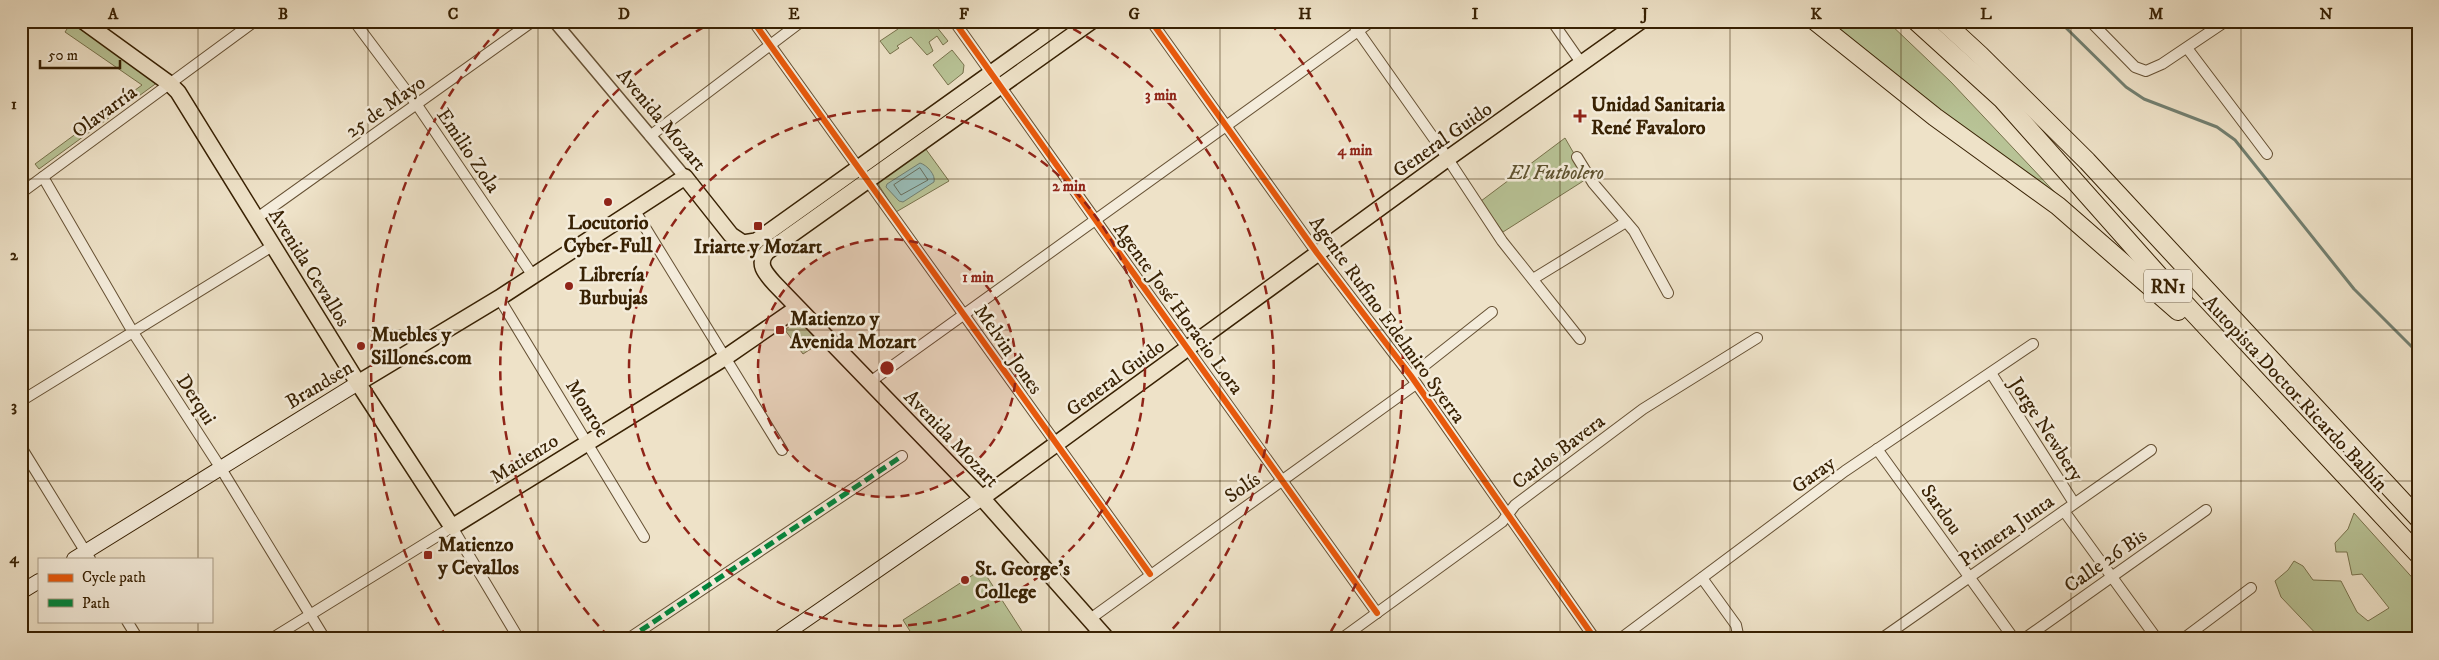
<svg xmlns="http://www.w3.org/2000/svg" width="2439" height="660" font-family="'IM FELL DW Pica',serif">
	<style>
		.green { fill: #b8c396; stroke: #78724c }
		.water { fill: #99bdb8; stroke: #727f70 }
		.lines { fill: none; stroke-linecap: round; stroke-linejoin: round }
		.shore { stroke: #686f5e; stroke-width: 1 }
		.stream { stroke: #727f70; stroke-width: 3 }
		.minor-casing { stroke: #665134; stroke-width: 12 }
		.tertiary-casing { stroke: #665134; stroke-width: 14 }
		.secondary-casing { stroke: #382103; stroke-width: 16 }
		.primary-casing { stroke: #382103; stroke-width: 18 }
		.motorway-casing { stroke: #382103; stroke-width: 20 }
		.minor { stroke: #f4ecdb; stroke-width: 10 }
		.tertiary { stroke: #f4ecdb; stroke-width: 11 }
		.secondary { stroke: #f4ecdb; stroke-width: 14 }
		.primary { stroke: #eee2c8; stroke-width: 15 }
		.motorway { stroke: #eee2c8; stroke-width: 18 }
		.quiet { stroke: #00873e; stroke-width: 5; stroke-dasharray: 10 5; stroke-linecap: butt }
		.cycleway-casing { stroke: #f4ecdb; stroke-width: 9 }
		.cycleway { stroke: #e8590c; stroke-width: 6 }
		.grid { fill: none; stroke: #382103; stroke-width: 1; stroke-opacity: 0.55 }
		.ring { fill: none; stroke: #8f2418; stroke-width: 2.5; stroke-dasharray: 9 6 }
		.poi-dot { fill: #8f2418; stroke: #f4ecdb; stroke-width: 2 }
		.labels { text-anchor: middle; stroke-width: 5; stroke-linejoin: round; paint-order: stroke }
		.shield { fill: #f4ecdb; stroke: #705e44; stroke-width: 1 }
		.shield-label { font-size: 19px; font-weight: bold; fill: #382103 }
		.poi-label { font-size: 20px; font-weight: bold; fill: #382103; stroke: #f4ecdb; text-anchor: start }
		.street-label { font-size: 20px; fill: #382103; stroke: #f4ecdb }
		.park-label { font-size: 20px; font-style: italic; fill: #5e522f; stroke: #f4ecdb }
		.centre { fill: #8f2418; stroke: #f4ecdb; stroke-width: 2.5 }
		.ring-label { font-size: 15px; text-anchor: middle; font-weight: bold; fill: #8f2418; stroke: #f4ecdb; stroke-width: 5; stroke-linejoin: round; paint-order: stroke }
		.neatline { fill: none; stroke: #382103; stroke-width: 2 }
		.grid-label { font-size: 16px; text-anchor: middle; font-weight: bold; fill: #382103 }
	</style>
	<rect width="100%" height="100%" fill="#eee2c8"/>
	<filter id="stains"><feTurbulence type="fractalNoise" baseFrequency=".004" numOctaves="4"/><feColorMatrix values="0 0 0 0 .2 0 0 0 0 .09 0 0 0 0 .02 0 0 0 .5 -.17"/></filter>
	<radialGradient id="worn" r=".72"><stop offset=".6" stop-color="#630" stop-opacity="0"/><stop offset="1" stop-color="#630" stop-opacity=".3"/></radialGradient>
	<g class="green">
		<polygon points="900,21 932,21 948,41 943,45 937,36 929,42 933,51 927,55 911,37 897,46 899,48 890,54 880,41 898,29 895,25"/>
		<polygon points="1822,21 1887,21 1951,82 2062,200 1864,57"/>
		<polygon points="71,23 158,82 39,169 35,164 142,85 65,32"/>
		<polygon points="952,50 964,65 963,73 948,85 933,65"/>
		<polygon points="1565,138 1588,178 1503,232 1481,201"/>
		<polygon points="925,148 949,181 896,212 878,184 880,179"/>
		<polygon points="798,323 804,326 820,343 803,354 785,330 792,324"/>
		<polygon points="2354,513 2418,584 2418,639 2321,639 2281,597 2275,581 2288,570 2294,561 2303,566 2313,580 2341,581 2357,612 2368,621 2389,608 2362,574 2352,575 2347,552 2336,552 2335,543 2348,529"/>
		<polygon points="982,569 1027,639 915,639 903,620"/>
	</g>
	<path class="water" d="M920,163C927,165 936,175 934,182L903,202L899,201L886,187L887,184Z"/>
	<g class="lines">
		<polygon class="shore" points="920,168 928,180 901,195 894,185"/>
		<polyline class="stream" points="2059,21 2126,87 2144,99 2217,127 2235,140 2354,289 2418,353"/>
		<defs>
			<g id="minor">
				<polyline points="354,21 417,105 533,276"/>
				<polyline points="753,21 1150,574"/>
				<path d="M954,21C1094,219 1236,416 1377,613"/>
				<polyline points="1151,21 1317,253 1411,376 1595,639"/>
				<polyline points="1351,21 1442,150 1502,241 1580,339"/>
				<polyline points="1552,21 1582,64"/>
				<polyline points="2090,21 2135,67 2146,71 2162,64 2226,21"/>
				<polyline points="2187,48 2267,154"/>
				<polyline points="650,136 802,21"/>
				<polyline points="1577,157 1593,183 1634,231 1668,293"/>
				<polyline points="43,177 134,334 220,467 325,639"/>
				<polyline points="21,193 255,21"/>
				<polyline points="635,211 782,450"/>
				<polyline points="257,218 533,21"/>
				<polyline points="1533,279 1626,222"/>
				<polyline points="499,298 644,537"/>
				<polyline points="1991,373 2074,503"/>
				<polyline points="1411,376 1492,312"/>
				<polyline points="870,382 1372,21"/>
				<polyline points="21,401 274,245"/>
				<polyline points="21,447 90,559"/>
				<polyline points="1877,449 2014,639"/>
				<polyline points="2064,511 2157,639"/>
				<polyline points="1702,578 1736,625 1739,639"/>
				<polyline points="1090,619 1416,384"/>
				<polyline points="127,621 138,639"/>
				<polyline points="271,639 452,527 519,639"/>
				<polyline points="628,639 902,456"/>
				<polyline points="1341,639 1502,522 1515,505 1643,409 1757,338"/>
				<polyline points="1620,639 1845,471 2033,344"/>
				<polyline points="1881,639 2151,450"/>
				<polyline points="2024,639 2206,510"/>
				<polyline points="2183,639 2251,588"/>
			</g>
			<polyline id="tertiary" points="554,21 685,177"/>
			<g id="secondary">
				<polyline points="74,559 358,383"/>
				<polyline points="21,592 39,581"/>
				<polyline points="778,639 982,498"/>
			</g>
			<g id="primary">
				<polyline points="83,21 170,84 178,92 358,383 452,527 726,357 797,308"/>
				<path d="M1092,21L767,252C756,264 766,274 775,284L982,498L1107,639"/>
				<polyline points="358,383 499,298 685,177 731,235 743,243 756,241 1064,21"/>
				<polyline points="982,498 1447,159 1641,21"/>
			</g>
			<g id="motorway">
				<polyline points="1815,21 1935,117 2058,206 2178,311"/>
				<polyline points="1916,21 2002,99 2161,278 2418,554"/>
				<polyline points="1943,21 1980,55 2087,161 2418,518"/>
			</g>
		</defs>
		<use href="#minor" class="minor-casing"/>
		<use href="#tertiary" class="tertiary-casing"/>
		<use href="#secondary" class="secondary-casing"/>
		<use href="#primary" class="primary-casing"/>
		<use href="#motorway" class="motorway-casing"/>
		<use href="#minor" class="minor"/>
		<use href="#tertiary" class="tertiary"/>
		<use href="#secondary" class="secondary"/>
		<use href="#primary" class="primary"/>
		<use href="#motorway" class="motorway"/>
		<polyline class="quiet" points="628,639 902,456"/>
		<defs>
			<g id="cycleway">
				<polyline points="753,21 1150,574"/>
				<path d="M954,21C1094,219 1236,416 1377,613"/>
				<polyline points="1151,21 1317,253 1411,376 1595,639"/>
			</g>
		</defs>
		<use href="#cycleway" class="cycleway-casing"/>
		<use href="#cycleway" class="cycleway"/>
	</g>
	<path class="grid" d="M198,21V559M368,21V639M538,21V639M709,21V639M879,21V639M1049,21V639M1220,21V639M1390,21V639M1560,21V639M1730,21V639M1901,21V639M2071,21V639M2241,21V639M21,179H2418M21,330H2418M21,481H2418M198,621V639"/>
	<circle cx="887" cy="368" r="129" fill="#8f2418" fill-opacity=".12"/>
	<g class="ring">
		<circle cx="887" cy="368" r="129"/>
		<circle cx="887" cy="368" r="258"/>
		<path d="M609 637A387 387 0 0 1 714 22M1060 22A387 387 0 0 1 1165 637"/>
		<path d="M447 638A516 516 0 0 1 504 23M1270 23A516 516 0 0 1 1327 638"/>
	</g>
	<g class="poi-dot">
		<path d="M1577.5 108.5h5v5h5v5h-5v5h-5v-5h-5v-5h5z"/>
		<circle cx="608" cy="202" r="5"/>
		<rect x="753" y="221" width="10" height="10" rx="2.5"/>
		<circle cx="569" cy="286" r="5"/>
		<rect x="775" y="325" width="10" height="10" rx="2.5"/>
		<circle cx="361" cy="346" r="5"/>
		<rect x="423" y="550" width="10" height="10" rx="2.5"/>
		<circle cx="965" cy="580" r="5"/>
	</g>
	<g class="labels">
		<rect class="shield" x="2144" y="269.5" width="48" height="33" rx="4"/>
		<g class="shield-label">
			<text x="2168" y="293">RN1</text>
		</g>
		<g class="poi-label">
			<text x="1591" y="111">Unidad Sanitaria<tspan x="1591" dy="23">René Favaloro</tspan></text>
			<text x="608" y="229" text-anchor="middle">Locutorio<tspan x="608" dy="23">Cyber-Full</tspan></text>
			<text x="758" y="253" text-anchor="middle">Iriarte y Mozart</text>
			<text x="579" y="281">Librería<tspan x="579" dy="23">Burbujas</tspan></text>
			<text x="790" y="325">Matienzo y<tspan x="790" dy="23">Avenida Mozart</tspan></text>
			<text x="371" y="341">Muebles y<tspan x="371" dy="23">Sillones.com</tspan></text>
			<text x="438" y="551">Matienzo<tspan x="438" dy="23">y Cevallos</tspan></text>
			<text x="975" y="575">St. George's<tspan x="975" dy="23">College</tspan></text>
		</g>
		<g class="street-label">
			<text transform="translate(385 106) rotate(-35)" y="7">25 de Mayo</text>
			<text transform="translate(104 111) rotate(-36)" y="7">Olavarría</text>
			<text transform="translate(662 119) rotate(50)" y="7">Avenida Mozart</text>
			<text transform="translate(1442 139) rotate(-35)" y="7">General Guido</text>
			<text transform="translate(469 150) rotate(56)" y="7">Emilio Zola</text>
			<text transform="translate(310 267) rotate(58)" y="7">Avenida Cevallos</text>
			<text transform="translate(1179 308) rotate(54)" y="7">Agente José Horacio Lora</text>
			<text transform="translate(1388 319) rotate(54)" y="7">Agente Rufino Edelmiro Syerra</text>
			<text transform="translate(1009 349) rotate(55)" y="7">Melvin Jones</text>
			<text transform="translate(1115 377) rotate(-36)" y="7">General Guido</text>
			<text transform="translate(319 384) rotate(-31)" y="7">Brandsen</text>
			<text transform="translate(2296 393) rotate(47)" y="7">Autopista Doctor Ricardo Balbín</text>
			<text transform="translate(197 399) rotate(57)" y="7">Derqui</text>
			<text transform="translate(588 408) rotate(58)" y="7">Monroe</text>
			<text transform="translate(2047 429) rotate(57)" y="7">Jorge Newbery</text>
			<text transform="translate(952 438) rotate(46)" y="7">Avenida Mozart</text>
			<text transform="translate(1558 451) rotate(-37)" y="7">Carlos Bavera</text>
			<text transform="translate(524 458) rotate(-32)" y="7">Matienzo</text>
			<text transform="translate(1813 474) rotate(-36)" y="7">Garay</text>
			<text transform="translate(1242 487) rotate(-35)" y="7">Solís</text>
			<text transform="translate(1942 509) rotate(55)" y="7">Sardou</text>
			<text transform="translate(2006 530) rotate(-35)" y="7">Primera Junta</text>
			<text transform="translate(2105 560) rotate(-35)" y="7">Calle 26 Bis</text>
		</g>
		<g class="park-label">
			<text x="1556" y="179">El Futbolero</text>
		</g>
	</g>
	<circle cx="887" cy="368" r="8" class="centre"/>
	<g class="ring-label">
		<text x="1161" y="100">3 min</text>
		<text x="1355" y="155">4 min</text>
		<text x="1069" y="191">2 min</text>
		<text x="978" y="282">1 min</text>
	</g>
	<rect width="2439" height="660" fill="none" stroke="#eee2c8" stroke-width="55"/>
	<rect x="38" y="558" width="175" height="65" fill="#f4ecdb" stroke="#a99b85"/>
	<rect x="48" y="574" width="25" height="8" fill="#e8590c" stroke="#a99b85"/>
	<text x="82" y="582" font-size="15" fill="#382103">Cycle path</text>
	<rect x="48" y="599" width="25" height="8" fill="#00873e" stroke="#a99b85"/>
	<text x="82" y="608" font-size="15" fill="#382103">Path</text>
	<path d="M40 60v8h80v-8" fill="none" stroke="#382103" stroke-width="2.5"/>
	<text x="48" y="60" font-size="15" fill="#382103" stroke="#f4ecdb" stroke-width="4" paint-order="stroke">50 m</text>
	<rect x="28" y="28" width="2384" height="604" class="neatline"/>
	<g class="grid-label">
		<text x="113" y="19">A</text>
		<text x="283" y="19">B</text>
		<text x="453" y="19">C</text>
		<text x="624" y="19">D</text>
		<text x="794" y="19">E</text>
		<text x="964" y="19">F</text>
		<text x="1134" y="19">G</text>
		<text x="1305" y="19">H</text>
		<text x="1475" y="19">I</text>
		<text x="1645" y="19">J</text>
		<text x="1816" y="19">K</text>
		<text x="1986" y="19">L</text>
		<text x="2156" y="19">M</text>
		<text x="2326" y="19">N</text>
		<text x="14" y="109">1</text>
		<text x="14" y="260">2</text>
		<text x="14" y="411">3</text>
		<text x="14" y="563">4</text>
	</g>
	<rect width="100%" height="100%" filter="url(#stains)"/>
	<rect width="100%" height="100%" fill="url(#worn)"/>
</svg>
